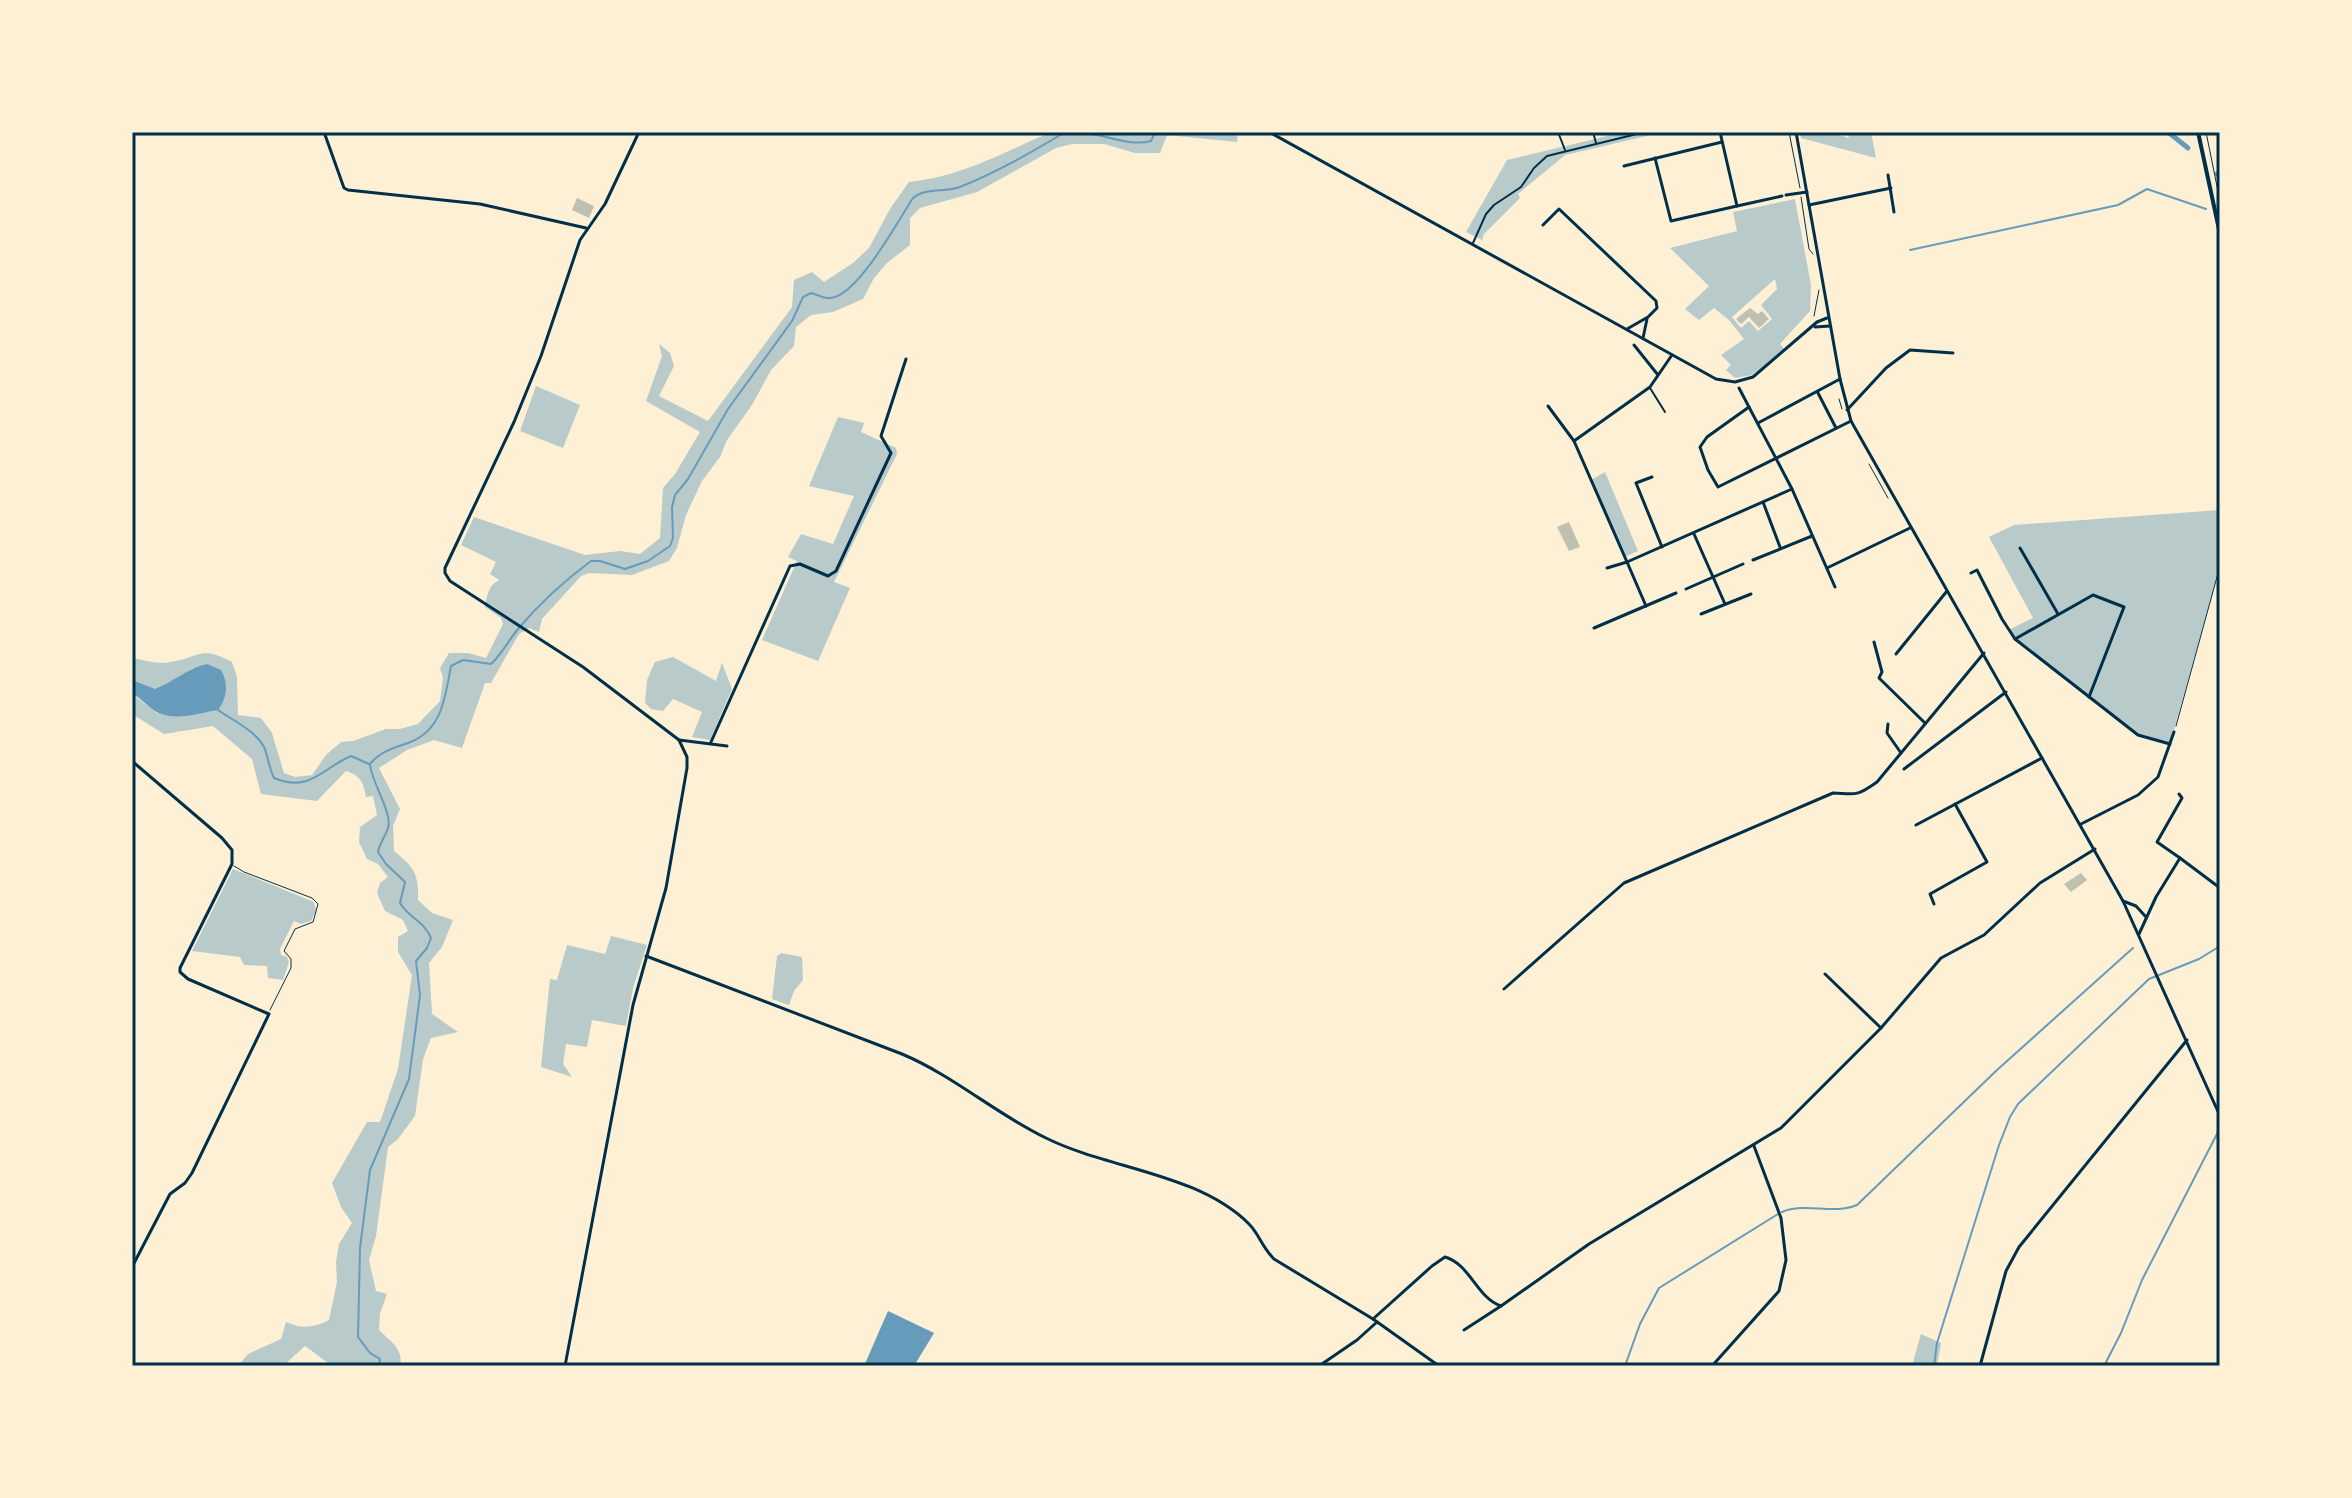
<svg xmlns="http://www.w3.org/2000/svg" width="2352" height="1498" font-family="'PT Sans',sans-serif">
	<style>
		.green { fill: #b9caca; fill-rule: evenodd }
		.water { fill: #669bbc }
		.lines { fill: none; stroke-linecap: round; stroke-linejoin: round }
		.stream { stroke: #669bbc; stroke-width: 2 }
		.canal { stroke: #669bbc; stroke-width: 5 }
		.building { fill: #bec0b2 }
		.path { stroke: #003049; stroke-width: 1 }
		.service { stroke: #003049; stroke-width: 1 }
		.pedestrian { stroke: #003049; stroke-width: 2 }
		.minor { stroke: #003049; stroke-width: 3 }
		.tertiary { stroke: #003049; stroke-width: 3 }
		.primary { stroke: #003049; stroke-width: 4 }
		.neatline { fill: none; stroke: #003049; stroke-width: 3 }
	</style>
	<rect width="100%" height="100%" fill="#fdf0d5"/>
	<g class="green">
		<path d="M1052,132H1238L1237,142L1167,135L1160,153H1135L1104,144H1072L1056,148L977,192L920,208L910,218V245L887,263L874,278L863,299L833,312L811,315L796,327L794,346L771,370L752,405L727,440L720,457L702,481L686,515L677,548L669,561L632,575L589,573L581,576L542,619L539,632L529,628L519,634L491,683H485L462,748L434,740L407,750L379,768L400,809L393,826L394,851C414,867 419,874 418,900L432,913L453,920L442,947L429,963L432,1014L458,1032L431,1038L423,1059L415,1116L398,1139L388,1147L376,1236L369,1260L376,1291L387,1294L380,1313L379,1330C390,1341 404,1349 400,1366H332L305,1346L283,1366H238L248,1354L281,1339L286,1322C301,1329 314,1328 329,1320L337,1282L336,1262L339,1244L352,1223L341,1207L332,1183L367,1122H380L398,1069L412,975L398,952V937L408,931L403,920L385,911L377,893L380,883L388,877L378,864L367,859L359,842L360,827L377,815L373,796L366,797C363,782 361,776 346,771L317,801L261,794L252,759L213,726L164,734L132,714V694L157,713L194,667L172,682L155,690L132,680V658C145,660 157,665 171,662C200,657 201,645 232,662L237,677L238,715L261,718L272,733L284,773L295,777L312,775L326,755L341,742L353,741L386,729H400L418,724L440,701L443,678L440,668L449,653H468L486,658L503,624L501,618L485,607C487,595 488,586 499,580L490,574L496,562L461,545L474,517L585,555L620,551L640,554L660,538L663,488L675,474L700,432L646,401L662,356L659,344L670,353L674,366L659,396L708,421L792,307L794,280L812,272L824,282L853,263L869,248L890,209L909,182C967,175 1000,153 1052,132Z"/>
		<polygon points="1624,132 1664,132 1565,155 1518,194 1520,198 1484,234 1482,240 1466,232 1507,160"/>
		<polygon points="1800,132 1832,132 1848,138 1851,132 1871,132 1876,158 1801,138"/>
		<path d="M1795,199L1811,285L1810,311L1780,344L1784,349L1752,375L1735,378L1726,370L1731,365L1721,355L1744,339L1729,320L1714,308L1699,320L1685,309L1709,286L1670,248L1737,231L1733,212ZM1775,279L1777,289L1761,305L1772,319L1758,331L1749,321L1741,328L1732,317Z"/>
		<polygon points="536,386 580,405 563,448 520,431"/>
		<polygon points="838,417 864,423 861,432 896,448 897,454 834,582 850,588 818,661 762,640 797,561 788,557 801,534 833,544 854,496 809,486"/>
		<polygon points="1605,472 1638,551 1624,557 1591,480"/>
		<polygon points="2220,510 2220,566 2170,744 2138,735 2015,639 2008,630 2033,618 1989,537 2014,525"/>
		<polygon points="673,657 716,681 722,663 732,689 710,740 692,737 702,712 673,699 663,711 651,709 645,703 647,680 655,662"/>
		<polygon points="233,869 314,902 316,910 311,921 301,924 294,921 280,949 281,955 287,957 289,962 283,980 268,978 267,966 244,965 240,957 192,951"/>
		<polygon points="611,936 647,945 633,988 626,1026 592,1020 587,1047 566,1044 563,1064 572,1077 541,1067 550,979 557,980 567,945 605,954"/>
		<polygon points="781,953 802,957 803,980 794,991 789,1005 772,999 777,956"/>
		<polygon points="1921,1334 1941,1343 1937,1366 1912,1366"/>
	</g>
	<g class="water">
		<path d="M207,664L221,670C229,684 227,698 218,710C199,713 177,721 159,713C149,709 142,698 132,694V680L155,689C174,682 187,668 207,664Z"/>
		<polygon points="888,1311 934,1333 914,1366 864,1366"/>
	</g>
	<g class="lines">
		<g class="stream">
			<path d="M1080,132C1103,134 1129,147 1151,141L1155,132"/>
			<polyline points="1910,250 2118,205 2147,189 2206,209"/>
			<path d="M218,710C232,720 256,731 264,747C268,756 269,768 274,778C310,793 321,769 351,756L369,764"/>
			<path d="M370,764C380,752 393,748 408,743C442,731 445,698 451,666L463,660L491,664C502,654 508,641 518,629C539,604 564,581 591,561H600L625,569L648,561L670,546L673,538L672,507L675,495L688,479L728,409L792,321L803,297L811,293C820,295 824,300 835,297C861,289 898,221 913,198C926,187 945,193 960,187C997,172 1031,153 1065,132"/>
			<path d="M370,765C372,783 393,814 388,828C385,837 380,842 378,852L386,864L405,882L400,903C409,918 425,922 431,938L427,948L416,961L420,995L409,1079L370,1170L360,1248L358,1337L370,1353L380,1359L379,1366"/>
			<path d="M1782,1212C1806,1202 1833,1215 1857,1205L1997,1070L2133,948"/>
			<polyline points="1625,1366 1640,1324 1659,1288 1778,1214"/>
			<polyline points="1934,1366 1937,1343 1999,1145 2010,1117 2018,1104 2149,979 2199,959 2220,946"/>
			<polyline points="2104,1366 2121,1333 2142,1280 2220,1128"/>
		</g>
		<g class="canal">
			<polyline points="2168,132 2188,148"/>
			<polyline points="2217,174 2220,176"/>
		</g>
	</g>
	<g class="building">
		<polygon points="577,198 594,206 589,218 572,210"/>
		<polygon points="1750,308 1758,314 1762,311 1769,319 1759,328 1749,317 1741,324 1736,319"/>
		<polygon points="1569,522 1580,547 1569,551 1557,527"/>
		<polygon points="2081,873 2087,880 2071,892 2064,884"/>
	</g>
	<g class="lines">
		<g class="path">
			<polyline points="1789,132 1800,188"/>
			<polyline points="1801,197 1809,249 1813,254"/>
			<polyline points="1814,316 1819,290"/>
			<polyline points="1839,399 1842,409"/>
			<polyline points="1869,464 1888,498"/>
			<polyline points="2176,726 2220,566"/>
		</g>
		<g class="service">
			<polyline points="2206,132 2220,201"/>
			<polyline points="234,866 244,872 312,898 318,904 313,922 295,929 284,951 291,959 291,968 270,1010"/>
		</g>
		<g class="pedestrian">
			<polyline points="1558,132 1565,150"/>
			<polyline points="1593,132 1596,143"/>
			<polyline points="1473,243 1486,214 1494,205 1521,187 1534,168 1547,156 1645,132"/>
			<polyline points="1650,388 1665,412"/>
		</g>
		<g class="minor">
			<polyline points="324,132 344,188 348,190 480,204 586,228"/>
			<polyline points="1655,158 1671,221 1737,206 1720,132"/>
			<polyline points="1624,166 1722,142"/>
			<polyline points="1888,175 1894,212"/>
			<polyline points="1786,195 1807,192"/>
			<polyline points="1809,205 1891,188"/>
			<polyline points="1737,206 1782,196"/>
			<polyline points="1543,225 1559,209 1656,301 1657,308 1648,317 1627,329"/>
			<polyline points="1643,338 1647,319"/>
			<polyline points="1634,345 1658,375"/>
			<polyline points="1739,388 1792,489 1835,587"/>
			<polyline points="1818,393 1836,428"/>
			<polyline points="1548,406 1574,441"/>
			<polyline points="1749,407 1707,437 1700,447 1708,470 1718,487 1851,421"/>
			<polyline points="1847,410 1886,368 1910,350 1953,353"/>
			<polyline points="1758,423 1840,379"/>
			<polyline points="1652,477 1636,483 1662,547"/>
			<polyline points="1763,502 1780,547"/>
			<polyline points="1694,534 1725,604"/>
			<polyline points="2020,548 2058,614"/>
			<polyline points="1753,560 1812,536"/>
			<polyline points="1607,568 1627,562 1574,441 1650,387 1672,355"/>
			<polyline points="1827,568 1910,528"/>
			<polyline points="1971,573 1977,570 2002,619 2015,639 2138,735 2170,744"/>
			<polyline points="1686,589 1743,564"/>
			<polyline points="1646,606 1627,562 1792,489"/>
			<polyline points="1701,614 1751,594"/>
			<polyline points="1594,628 1676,593"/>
			<polyline points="2015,639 2093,595 2124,607 2089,697"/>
			<polyline points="1874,642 1882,672 1879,678 1925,723"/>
			<polyline points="1896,654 1947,591"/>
			<polyline points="1888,724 1887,733 1901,753"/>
			<polyline points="679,740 727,746"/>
			<polyline points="711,742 790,566 800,564 828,576 836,571 891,453 881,436 906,359"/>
			<polyline points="132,761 222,838 232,850 232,864 180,968 180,972 188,979 269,1014 192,1173 185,1183 170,1194 132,1267"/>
			<polyline points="1904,769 2006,692"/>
			<polyline points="2081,824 2138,795 2158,777 2174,732"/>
			<polyline points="1916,825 2042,758"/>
			<polyline points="2180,858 2220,888"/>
			<polyline points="2123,901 2136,906 2146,917"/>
			<polyline points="1934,904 1930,894 1987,862 1955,804"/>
			<polyline points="2139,934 2156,897 2180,858 2157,842 2182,798 2179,794"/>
			<path d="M646,956L902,1054C954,1076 996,1114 1046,1138C1108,1169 1198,1173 1249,1224C1259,1234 1262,1247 1274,1259L1373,1319L1439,1366"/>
			<polyline points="1825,974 1881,1028"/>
			<path d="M1504,989L1624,883L1833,793C1856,794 1856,797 1877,782L1984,653"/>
			<path d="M1373,1319L1432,1266L1445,1257C1470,1264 1477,1298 1501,1306L1589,1244L1781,1128L1881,1028L1941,958L1984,935L2040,883L2095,849"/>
			<polyline points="1464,1330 1501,1306"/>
			<polyline points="565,1366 633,1005 666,888 687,768 687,757 679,740 583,667 450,581 445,573 445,568 514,422 541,356 580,240 605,204 639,132"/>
			<polyline points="1319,1366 1357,1340 1377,1322"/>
			<polyline points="1712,1366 1779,1291 1786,1260 1781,1218 1754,1146"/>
		</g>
		<g class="tertiary">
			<polyline points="1269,132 1716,379 1735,382 1753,377 1817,322 1827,318"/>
			<polyline points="1796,132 1840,379 1851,421 2123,901 2220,1116"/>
			<polyline points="1815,327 1830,326"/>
			<polyline points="1980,1366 2006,1271 2019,1247 2187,1040"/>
		</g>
		<polyline class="primary" points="2198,132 2220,234"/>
	</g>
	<rect width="2352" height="1498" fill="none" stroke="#fdf0d5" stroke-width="268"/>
	<rect x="134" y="134" width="2084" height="1230" class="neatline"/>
</svg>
